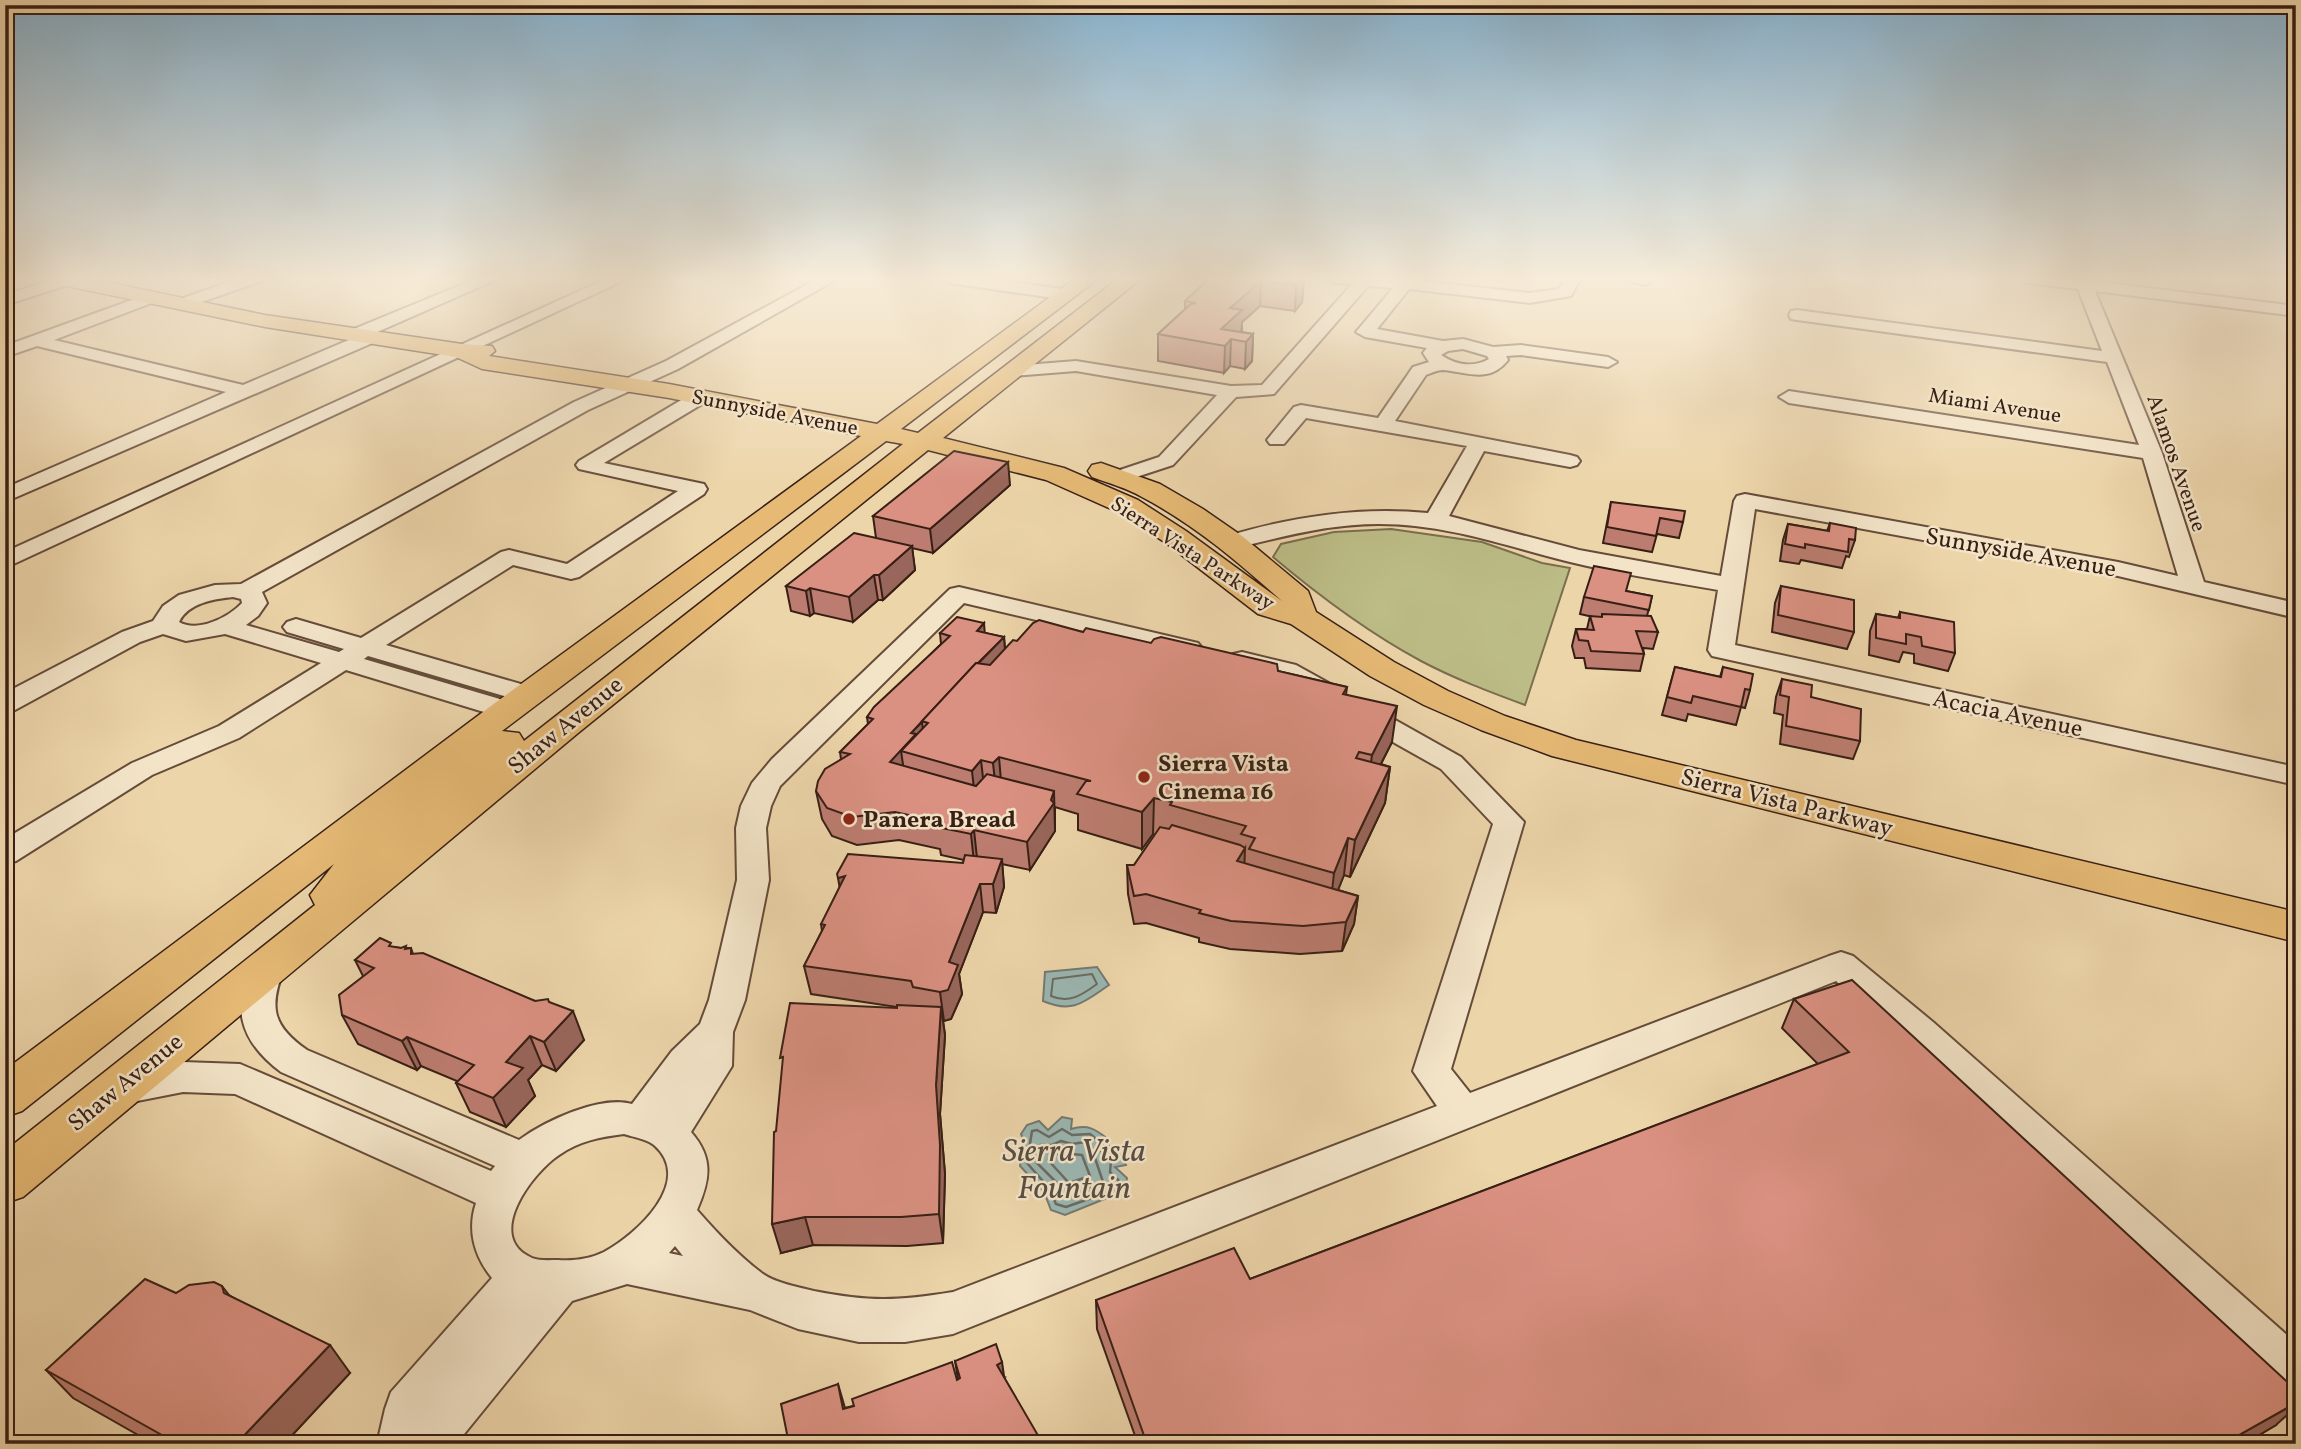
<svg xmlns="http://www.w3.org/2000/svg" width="2301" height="1449" font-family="Vollkorn,serif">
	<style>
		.green { fill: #bcbc86; stroke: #7a6e4e; stroke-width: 2 }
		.water { fill: #9bb7b2; stroke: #737a73; stroke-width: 2 }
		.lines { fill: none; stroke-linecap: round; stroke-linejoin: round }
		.shore-far1 { stroke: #6a6b64; stroke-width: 2 }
		.shore { stroke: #6a6b64; stroke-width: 2.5 }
		.minor-casing { stroke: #654c3a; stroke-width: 4 }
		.major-casing { stroke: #381f15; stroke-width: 3 }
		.minor { fill: #f3e4c8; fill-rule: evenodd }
		.major { fill: #e6ba75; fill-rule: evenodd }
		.wall { fill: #bc7d70; stroke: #381f15; stroke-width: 2 }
		.shaded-wall { fill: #99665b; stroke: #381f15; stroke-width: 2 }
		.building { fill: #db9182; stroke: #381f15; stroke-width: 2 }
		.poi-dot { fill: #8f2418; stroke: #f3e4c8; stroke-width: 2.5 }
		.labels { text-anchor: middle; stroke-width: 5; stroke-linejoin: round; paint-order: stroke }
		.far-street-label { font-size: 21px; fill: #381f15; stroke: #f3e4c8 }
		.street-label { font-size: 24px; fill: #381f15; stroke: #f3e4c8 }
		.poi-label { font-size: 24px; font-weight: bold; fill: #381f15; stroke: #f3e4c8; text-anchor: start }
		.near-water-label { font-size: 32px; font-style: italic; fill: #564d44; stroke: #f3e4c8 }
	</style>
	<rect width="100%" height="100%" fill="#edd5aa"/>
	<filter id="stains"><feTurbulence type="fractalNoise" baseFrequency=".00286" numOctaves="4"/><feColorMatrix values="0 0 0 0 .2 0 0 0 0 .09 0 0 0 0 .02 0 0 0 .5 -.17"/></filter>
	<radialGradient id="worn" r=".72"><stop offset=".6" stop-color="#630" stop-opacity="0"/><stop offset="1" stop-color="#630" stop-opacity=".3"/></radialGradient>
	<path class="green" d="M1391,529L1482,542L1542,563L1570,568L1525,705C1490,692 1455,679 1421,661C1369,633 1318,595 1273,557L1281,544L1334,532Z"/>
	<g class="water">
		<path d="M1097,967L1109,985C1084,1002 1073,1014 1043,1001L1045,972Z"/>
		<path d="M1062,1117L1072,1119L1071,1129C1088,1124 1095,1129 1108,1139L1109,1152L1122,1155L1126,1165L1115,1167L1127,1178L1123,1195L1107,1198L1065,1215L1051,1210L1044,1192L1020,1166L1024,1141L1021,1134L1027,1125L1039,1121L1048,1130Z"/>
	</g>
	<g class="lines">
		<path class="shore-far1" d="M1092,974L1097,984C1082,995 1069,1004 1051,996L1053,979Z"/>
		<g class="shore">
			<polygon points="1062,1129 1072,1135 1090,1134 1100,1142 1102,1155 1111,1161 1110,1172 1119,1181 1117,1189 1066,1207 1056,1204 1049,1188 1027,1163 1032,1131 1037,1130 1049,1137"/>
			<polygon points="1061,1141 1072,1144 1085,1142 1091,1146 1103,1182 1063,1197 1057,1183 1036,1162 1040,1145 1052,1145"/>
			<polygon points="1062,1153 1082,1155 1090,1176 1069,1183 1048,1160 1050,1156"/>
		</g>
		<defs>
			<g id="minor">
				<polygon points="57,278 76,280 74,283 5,305 5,295"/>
				<polygon points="240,278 264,278 262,281 187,307 181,309 173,304 175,301"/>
				<polygon points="478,278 500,278 375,333 380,337 377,341 5,502 5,488 226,392 37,346 5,357 5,346 151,293 159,298 157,301 54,340 243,385 351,339 346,335 349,331"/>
				<polygon points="608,278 629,278 5,568 5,552"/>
				<path d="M819,278H839L678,369L588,410L262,592L267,603L258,616L246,625L339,652L344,649L287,632L283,627L287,622L296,619L361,638L501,552L509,550L567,564L678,491L579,469L576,465L579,461L693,393H707L710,397L707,401L604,463L704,484L707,489L704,494L579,577L571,579L513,565L386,645L538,689L542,695L538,701L528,703L368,656L364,659L517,704L521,710L517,716L507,718L497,716L346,670L239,738L152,775L16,861L5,864V839L132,763L219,726L321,663L225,634L186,641L163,634L140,642L15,710L5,712V693L122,632L153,621L163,606L179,595L215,585L241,584L574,402L666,361ZM233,597L241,599L242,603C229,617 198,633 179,622C188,603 214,599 233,597Z"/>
				<polygon points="941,278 984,278 1068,290 1076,295 1068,300 949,283"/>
				<path d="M1327,278H1394L1530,293L1559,289L1565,278H1581L1571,296L1530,303L1409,289L1377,329L1443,341L1463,339L1493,347L1521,345L1608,357L1617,362L1608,367L1521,355L1506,356L1508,360C1489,384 1467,372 1443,370C1438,370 1431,373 1426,375L1395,421L1570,455L1577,457L1580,461L1577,465L1570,467L1484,451L1449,516L1579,550L1721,576L1734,501L1737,496L1745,494L2118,562L2178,576L2143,458L1789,403L1779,397L1789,391L2139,445L2107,362L1797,320L1791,319L1789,315L1791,311L1797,310L2102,351L2078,289L2027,283L2019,278H2090L2091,281L2296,306V316L2095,291L2162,453L2204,582L2296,603V618L2118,576L1755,509L1735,645L2296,767V785L1712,656L1708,650L1718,590C1668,581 1617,574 1566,561C1503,545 1445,524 1379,524C1328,524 1281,537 1232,549L1224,547L1221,542L1224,537C1291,517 1358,506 1428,513L1467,446L1306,418L1284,444H1270L1267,440L1294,407L1301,405L1378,418L1413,367L1429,362L1423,353L1427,348L1365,337L1356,332L1393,288L1368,286L1274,394L1236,397L1173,465L1118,483L1111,481L1107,477L1111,473L1159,457L1217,395L1076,371L1012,376L1003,371L1012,366L1076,361L1231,386L1262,385L1352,284L1335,283ZM1463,349L1487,356L1489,359C1473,368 1456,365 1441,355L1448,351Z"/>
				<polygon points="1627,278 1653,278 1654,280 1646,285 1629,281"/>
				<path d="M959,587L1198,643L1202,648L1198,653L1189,656L964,603L780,786L771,806L766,828L769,880L745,1000L733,1032L732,1066L691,1132C714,1158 710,1180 697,1210C717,1233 739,1256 763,1274C776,1283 798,1287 814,1291C869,1302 898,1301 953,1292L1437,1106L1413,1071L1493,824L1441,769L1352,719L1348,713L1352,707L1362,705L1372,707L1461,757L1524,822L1451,1069L1470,1093L1829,956L1841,952L1853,956L1933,1022L2296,1343V1396L2280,1390L1907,1042L1836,981L953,1334L905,1342H859L798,1329L750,1310L627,1284L572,1301L456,1444H377L385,1409L391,1392L492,1278C474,1256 467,1230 476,1203L235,1094L183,1092L127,1103L114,1099L108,1088L114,1077L141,1069L183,1062L240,1064L491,1171L495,1166L281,1072C238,1040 230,1004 256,957L268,953L280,957L285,966C269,1006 271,1025 307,1050L519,1140C545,1121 600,1095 632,1104L672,1051L700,1024L709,1000L737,880L736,828L741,806L752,783L772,759L950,589ZM624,1134C633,1137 647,1139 654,1145C695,1181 637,1234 604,1252C590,1259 574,1261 558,1260C550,1260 539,1261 532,1258C483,1237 533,1172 559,1155C579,1141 600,1137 624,1134ZM675,1246L683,1256L669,1253Z"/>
				<path d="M1242,652L1296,665L1334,686L1338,692L1334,698C1311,703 1297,684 1277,677C1263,671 1247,669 1233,666L1229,660L1233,654Z"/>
			</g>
			<path id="major" d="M47,278H87L265,315L462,344L492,346L495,351L489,356L669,384L877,424L1076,278H1099L901,429L918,433L1119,278H1142L943,438L1064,468L1138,500L1186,531L1282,601C1238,562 1195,525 1142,497C1127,488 1108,483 1092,477L1088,471L1092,465L1101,463L1160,484L1203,509L1242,536L1308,591L1316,612L1394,662L1448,691L1505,716L1576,740L2296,912V942L1552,756L1481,730L1424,705L1370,676L1291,624L1258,614L1166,543L1118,512L1046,480L928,450L578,733L23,1197L5,1203V1151L315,905L310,895L334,864L22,1111L5,1117V1070L495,703L861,436L669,398L482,369L456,357L265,327L57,284ZM886,441L903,444L524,741L519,733L502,731Z"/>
		</defs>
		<use href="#minor" class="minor-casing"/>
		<use href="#major" class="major-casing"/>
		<use href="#minor" class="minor"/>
		<use href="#major" class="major"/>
	</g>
	<g class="wall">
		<polygon points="1210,278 1304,278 1302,302 1295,311 1260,306 1242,322 1242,332 1253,334 1252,361 1245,369 1230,366 1224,373 1158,361 1158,334 1185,309 1185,301"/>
		<polygon points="1010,485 933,553 912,548 915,570 883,600 878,600 853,622 814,613 810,616 791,611 786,586 876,538 873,516"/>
		<polygon points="1611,502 1683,522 1679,538 1657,534 1652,552 1603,543"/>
		<polygon points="1830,523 1855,540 1849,557 1846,556 1842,568 1801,560 1799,564 1780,561 1783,540 1788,524 1827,531"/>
		<polygon points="1781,586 1854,632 1847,649 1772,632 1775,603"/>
		<polygon points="1626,591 1652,596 1647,616 1658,632 1653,649 1643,648 1644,654 1640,671 1586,668 1584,658 1575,658 1572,646 1576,629 1587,629 1590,616 1593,617 1580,614 1584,597"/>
		<polygon points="1900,612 1955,653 1948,671 1914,663 1914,654 1903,652 1899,662 1869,655 1870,631 1876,614 1898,618"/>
		<polygon points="1083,632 1278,671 1347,687 1346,695 1392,742 1381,764 1390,767 1385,803 1350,877 1344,875 1338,890 1358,896 1354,924 1342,951 1300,954 1230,949 1199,942 1199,938 1146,923 1134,924 1128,894 1127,865 1134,865 1155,835 1153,834 1142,849 1078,830 1078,814 1055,807 1055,831 1030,870 1002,864 1004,887 996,913 983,912 959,974 962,994 951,1019 943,1021 945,1035 940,1114 945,1174 943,1243 907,1246 813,1245 781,1253 897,1007 811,994 804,966 822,931 821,924 963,863 964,860 941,855 940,849 899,840 857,845 832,836 822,819 816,791 841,759 840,752 868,724 867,717 941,644 940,633 985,633 1004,637 1005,649 1017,641"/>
		<polygon points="1675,667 1720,677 1723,667 1750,690 1745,708 1741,707 1736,725 1688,714 1686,721 1662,715"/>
		<polygon points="1782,679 1811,697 1860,741 1853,759 1780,744 1783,715 1774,713 1776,697"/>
		<polygon points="393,947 401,948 411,948 413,954 535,1001 549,1002 584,1040 556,1071 542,1065 528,1080 535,1096 506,1127 470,1112 456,1083 457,1081 421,1066 417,1070 358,1044 342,1015 363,976 355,960"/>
		<polygon points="1794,999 2276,1425 2244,1444 1138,1444 1097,1329 1096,1300 1250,1279 1818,1064 1782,1028"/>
		<polygon points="222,1286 229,1295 350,1373 284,1444 154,1444 73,1398 46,1370 176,1293"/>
		<polygon points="955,1361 1004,1377 789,1444 838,1384 845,1408 958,1379"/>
	</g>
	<g class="shaded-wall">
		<polygon points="1303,278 1304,278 1302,302 1295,311 1296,285"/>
		<polygon points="1261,281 1260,306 1242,322 1241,336 1231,339 1230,366 1224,373 1225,346 1221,329 1230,308"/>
		<polygon points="1253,334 1252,361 1245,369 1246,342"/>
		<polygon points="1008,462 1010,485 933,553 930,529"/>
		<polygon points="912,546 915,570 883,600 879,575"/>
		<polygon points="874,575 878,600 853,622 849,597"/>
		<polygon points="810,588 814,613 810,616 806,591"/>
		<polygon points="984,623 986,649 977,631"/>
		<polygon points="1004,637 1006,663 928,723 922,721"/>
		<polygon points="1397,706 1392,742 1367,791 1372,755"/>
		<polygon points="922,722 925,748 901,751 905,778 890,762 911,733"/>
		<polygon points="999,757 1002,793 997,799 993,763"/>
		<polygon points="981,760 985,796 976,807 972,771"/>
		<polygon points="1390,767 1385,803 1350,877 1355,840"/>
		<polygon points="1054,791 1055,831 1030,870 1027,842 1051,800"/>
		<polygon points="1154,798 1153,834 1142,849 1142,812"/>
		<polygon points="974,830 977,858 974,862 971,834"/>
		<polygon points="1348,838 1344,875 1330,910 1334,873"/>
		<polygon points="1245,848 1244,876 1237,861"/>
		<polygon points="1002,859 1004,887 996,913 993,884"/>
		<polygon points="845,876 843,907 838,878"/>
		<polygon points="980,884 983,912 959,974 962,994 951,1019 944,1021 940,992 949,962"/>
		<polygon points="1358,896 1354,924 1342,951 1346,922"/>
		<polygon points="941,1007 945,1035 940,1114 945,1174 943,1243 939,1214 936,1085"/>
		<polygon points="573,1011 584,1040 556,1071 544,1042"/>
		<polygon points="530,1036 542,1065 528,1080 535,1096 506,1127 493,1098 506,1062"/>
		<polygon points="407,1037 421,1066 417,1070 402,1041"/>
		<polygon points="805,1217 813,1245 781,1253 772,1224"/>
		<polygon points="330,1345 350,1373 284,1444 236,1444"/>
		<polygon points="1002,1362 1006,1390 997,1365"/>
		<polygon points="2296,1403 2296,1407 2276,1425 2244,1444 2223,1444"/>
	</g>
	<g class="building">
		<polygon points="1210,278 1303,278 1296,285 1261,281 1230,308 1242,310 1221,329 1253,334 1246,342 1231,339 1225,346 1158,334 1191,304 1196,303 1185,301"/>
		<polygon points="954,451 1008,462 930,529 873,516"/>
		<polygon points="1611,502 1685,511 1683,522 1660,518 1656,536 1607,527"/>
		<polygon points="1830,523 1856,528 1855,540 1849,539 1848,552 1805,544 1805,548 1785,544 1788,524 1829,531"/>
		<polygon points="854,533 912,546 879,575 874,575 849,597 810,588 806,591 786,586"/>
		<polygon points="1594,566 1631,573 1626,591 1652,596 1649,610 1584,597"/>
		<polygon points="1781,586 1854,600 1854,632 1778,615"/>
		<polygon points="1900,612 1954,622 1955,653 1922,646 1921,637 1906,634 1906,644 1876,638 1876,614 1900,618"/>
		<polygon points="1602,614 1651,616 1658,632 1636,631 1644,654 1591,651 1588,641 1579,640 1576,629 1594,630 1590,616 1602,617"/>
		<polygon points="957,617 984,623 977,631 1004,637 978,663 976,663 911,733 916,734 890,762 976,786 987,774 1054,791 1051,800 1054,803 1027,842 974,830 971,834 937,827 940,822 895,812 852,817 827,808 816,791 818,781 825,769 850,754 840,752 873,719 867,717 874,707 950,636 940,633"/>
		<polygon points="1039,620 1083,632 1086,628 1151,643 1154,639 1161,637 1277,664 1278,671 1347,687 1343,694 1397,706 1372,755 1359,752 1356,758 1390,767 1355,840 1348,838 1334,873 1249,849 1255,838 1241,834 1246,826 1170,805 1172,802 1154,798 1142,812 1077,794 1086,781 1091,781 999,757 993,763 981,760 972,771 901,751 928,723 922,721 976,663 990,665 1013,640 1017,641 1033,623"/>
		<polygon points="1675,667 1721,677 1723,667 1753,674 1750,690 1745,689 1741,707 1693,696 1691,703 1667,697"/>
		<polygon points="1782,679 1812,685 1811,697 1861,709 1860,741 1786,726 1789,697 1780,695"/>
		<polygon points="1172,825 1240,845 1245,848 1237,861 1358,896 1346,922 1303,926 1231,921 1199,913 1201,910 1146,894 1134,896 1127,865 1134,865 1160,827 1169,829"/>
		<polygon points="848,854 963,863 965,855 1002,859 993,884 980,884 949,962 958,965 948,990 940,992 913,987 911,981 804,966 825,925 821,924 845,876 838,878 837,874"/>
		<polygon points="380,938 391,943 389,946 401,948 406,946 405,949 411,948 411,954 423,953 535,1001 548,999 549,1002 573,1011 544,1042 530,1036 506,1062 523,1068 493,1098 456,1083 474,1065 407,1037 402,1041 342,1015 339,995 374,968 355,960"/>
		<polygon points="1852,980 2296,1390 2296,1403 2223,1444 1147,1444 1096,1300 1234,1248 1250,1279 1849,1052 1794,999"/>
		<polygon points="790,1003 897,1008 897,1005 941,1007 936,1085 940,1145 939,1214 901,1217 805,1217 772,1224 774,1132 776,1131 783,1057 780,1058"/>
		<polygon points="145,1279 176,1293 189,1285 214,1282 222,1286 224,1293 330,1345 236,1444 178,1444 46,1370"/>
		<polygon points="996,1344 1002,1362 997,1365 1043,1444 789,1444 781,1404 838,1384 843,1409 854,1406 852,1399 952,1362 957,1380 960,1378 955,1361"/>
	</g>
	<linearGradient id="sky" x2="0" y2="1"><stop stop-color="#89b5d2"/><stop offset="0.58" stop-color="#f7ecd9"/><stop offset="1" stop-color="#f7ecd9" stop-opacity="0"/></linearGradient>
	<rect width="2301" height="481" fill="url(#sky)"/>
	<g class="poi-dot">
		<circle cx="1144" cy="777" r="7"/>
		<circle cx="849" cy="819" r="7"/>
	</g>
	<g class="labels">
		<g class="far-street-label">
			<text transform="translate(1995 405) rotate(9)" y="7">Miami Avenue</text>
			<text transform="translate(775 412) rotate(11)" y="7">Sunnyside Avenue</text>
			<text transform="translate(2177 463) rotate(71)" y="7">Alamos Avenue</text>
			<text transform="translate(1193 553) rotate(33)" y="7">Sierra Vista Parkway</text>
		</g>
		<g class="street-label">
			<text transform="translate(2021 552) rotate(10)" y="8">Sunnyside Avenue</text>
			<text transform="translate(2008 713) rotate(12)" y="8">Acacia Avenue</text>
			<text transform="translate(565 725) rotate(-39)" y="8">Shaw Avenue</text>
			<text transform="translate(1787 802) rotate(14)" y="8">Sierra Vista Parkway</text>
			<text transform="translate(125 1082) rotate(-39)" y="8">Shaw Avenue</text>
		</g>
		<g class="poi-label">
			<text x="1158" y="771">Sierra Vista<tspan x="1158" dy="28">Cinema 16</tspan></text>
			<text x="863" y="827">Panera Bread</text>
		</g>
		<g class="near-water-label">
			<text x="1074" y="1161">Sierra Vista<tspan x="1074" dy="37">Fountain</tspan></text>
		</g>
	</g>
	<rect width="2301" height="1449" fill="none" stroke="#edd5aa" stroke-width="28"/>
	<rect x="7" y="7" width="2287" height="1435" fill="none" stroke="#381f15" stroke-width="3.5"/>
	<rect x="14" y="14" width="2273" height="1421" fill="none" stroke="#381f15" stroke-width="2"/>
	<rect width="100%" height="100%" filter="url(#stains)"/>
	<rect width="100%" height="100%" fill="url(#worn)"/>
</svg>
